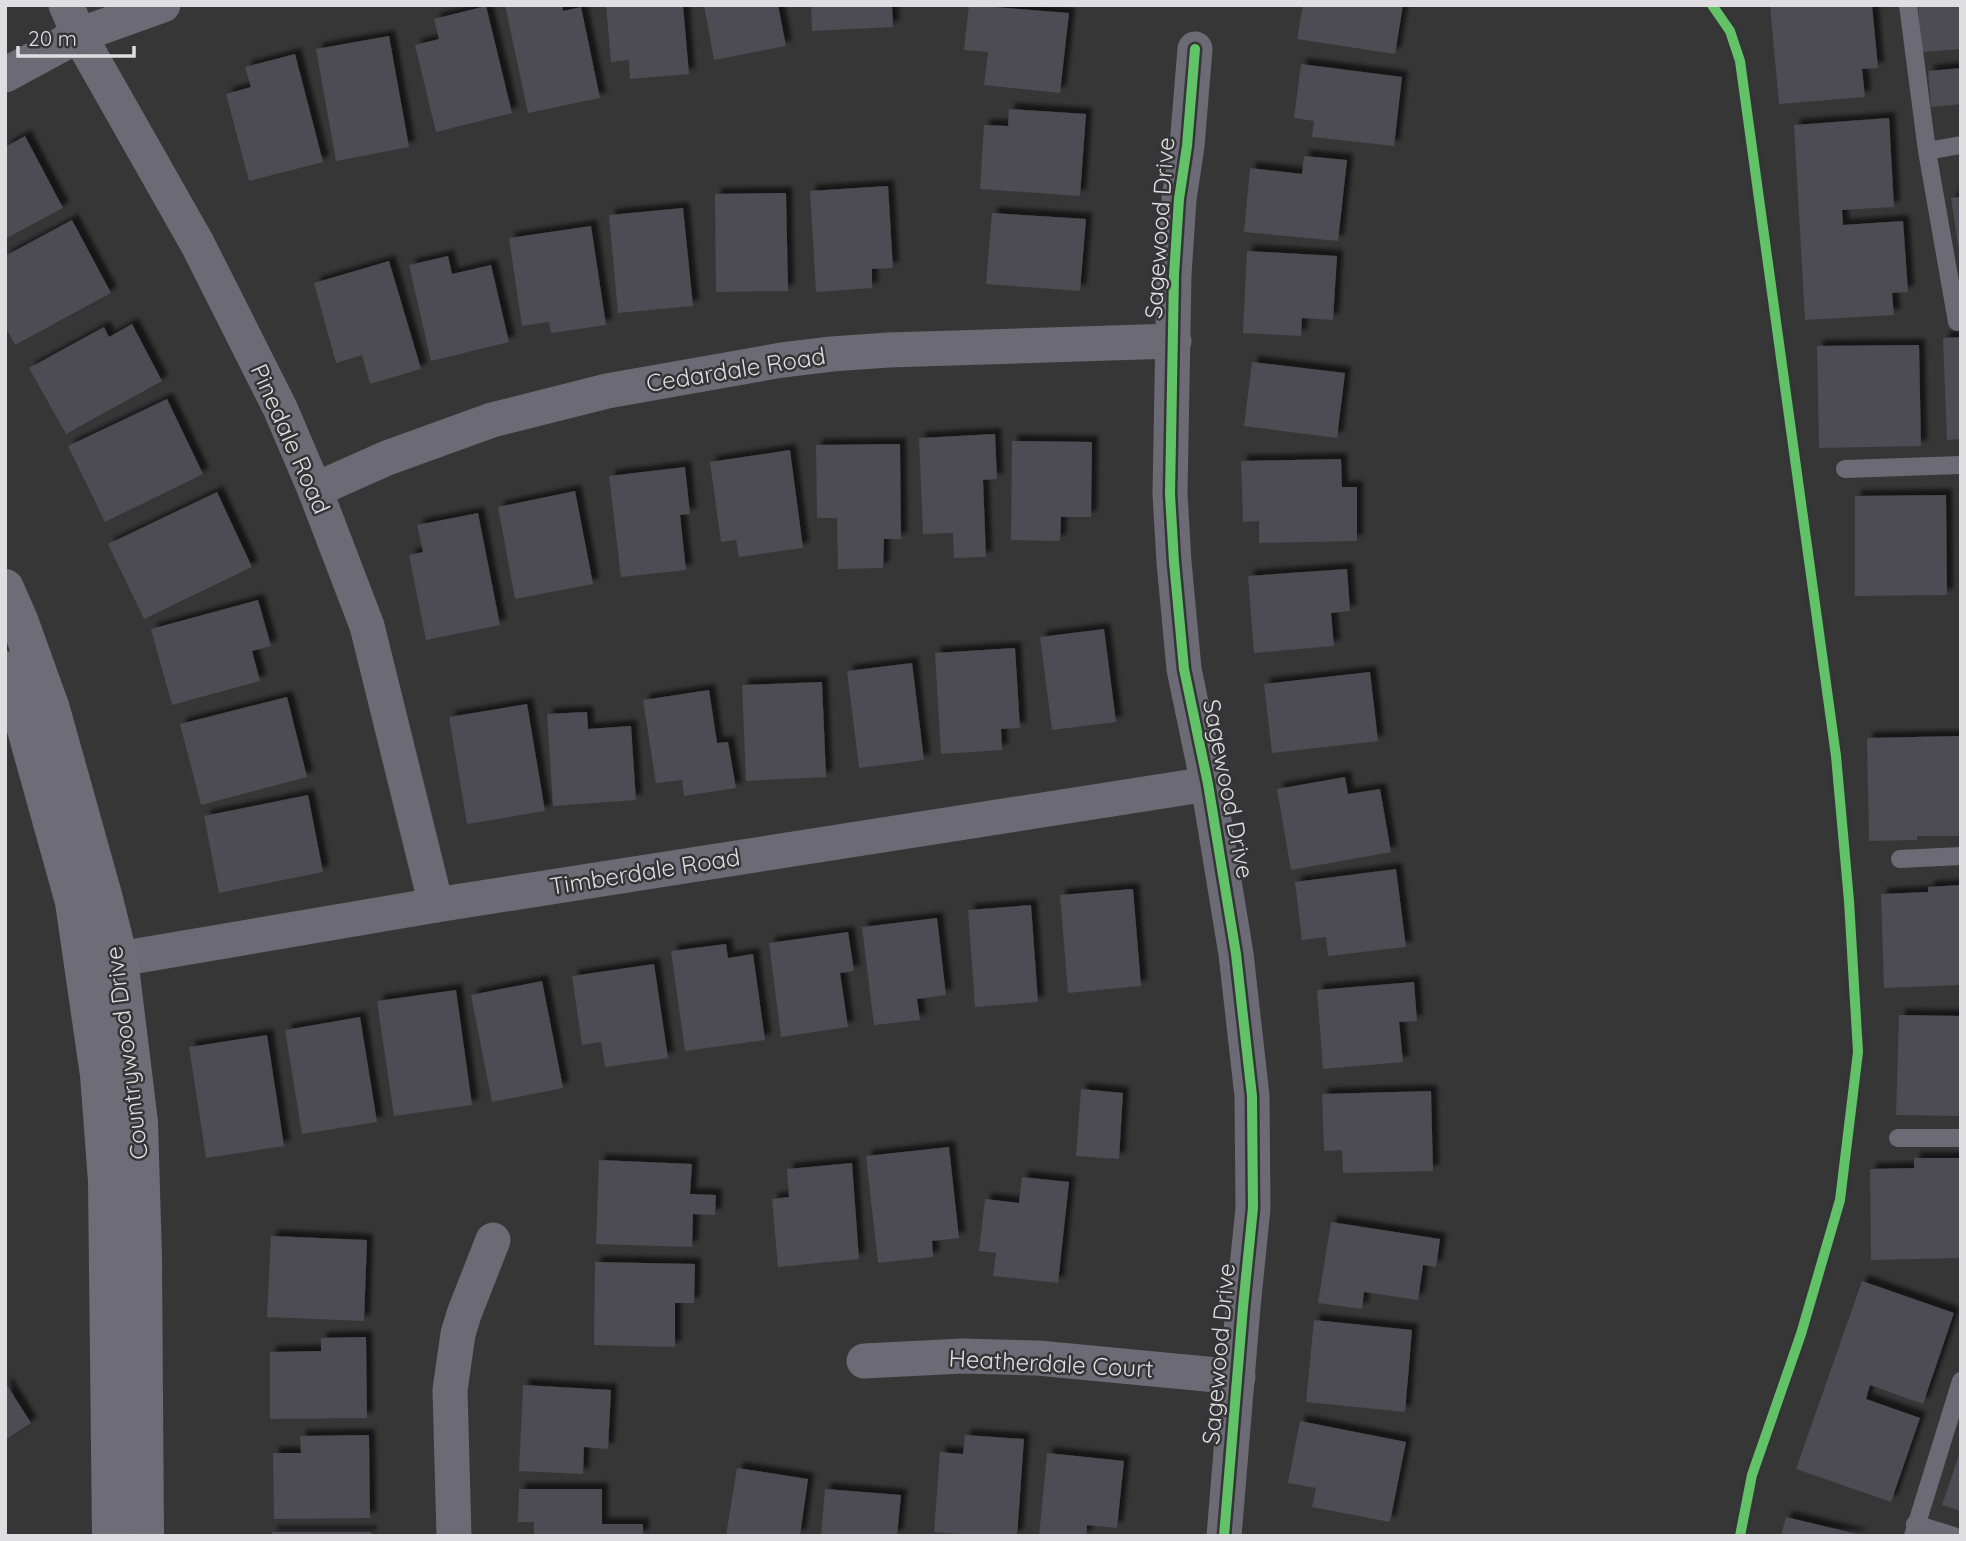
<svg xmlns="http://www.w3.org/2000/svg" width="1966" height="1541" font-family="Quicksand,sans-serif">
	<style>
		.building { fill: #4d4b52; filter: url(#shadow) }
		.lines { fill: none; stroke-linecap: round; stroke-linejoin: round }
		.lane { stroke: #6c6a75; stroke-width: 18 }
		.street { stroke: #6c6a75; stroke-width: 35 }
		.secondary { stroke: #6d6c77; stroke-width: 38 }
		.cycleway-casing { stroke: #353537; stroke-width: 15 }
		.cycleway { stroke: #61c268; stroke-width: 10 }
		.labels { text-anchor: middle; stroke-width: 5; stroke-linejoin: round; paint-order: stroke }
		.street-label { font-size: 24px; fill: #dfdfe1; stroke: #353537 }
	</style>
	<defs>
		<filter id="shadow"><feDropShadow dx="6" dy="-6" stdDeviation="2" flood-color="#0009"/></filter>
	</defs>
	<rect width="100%" height="100%" fill="#363636"/>
	<g class="building">
		<polygon points="505,5 562,5 563,11 581,7 600,98 528,113"/>
		<polygon points="606,5 683,5 689,74 630,79 629,60 611,62"/>
		<polygon points="704,5 778,5 786,46 714,60"/>
		<polygon points="811,5 892,5 893,27 812,31"/>
		<polygon points="969,5 1069,13 1060,93 984,85 988,52 964,50"/>
		<polygon points="1303,5 1403,5 1395,54 1297,39"/>
		<polygon points="1770,5 1872,5 1878,68 1862,69 1865,97 1779,104"/>
		<polygon points="1918,5 1961,5 1961,49 1922,52"/>
		<polygon points="486,6 512,113 436,132 415,45 439,39 434,19"/>
		<polygon points="389,36 409,147 336,161 316,49"/>
		<polygon points="295,54 323,162 249,181 226,94 251,87 245,67"/>
		<polygon points="1301,64 1402,77 1394,146 1312,137 1314,121 1294,118"/>
		<polygon points="1961,68 1961,104 1931,107 1928,71"/>
		<polygon points="1009,109 1086,114 1080,196 980,189 984,125 1008,126"/>
		<polygon points="1889,118 1894,207 1842,210 1843,225 1903,221 1908,292 1892,293 1894,315 1805,320 1794,125"/>
		<polygon points="25,136 63,208 5,239 5,147"/>
		<polygon points="1304,156 1347,160 1338,241 1244,232 1250,168 1302,174"/>
		<polygon points="888,186 893,268 872,269 872,288 816,292 810,191"/>
		<polygon points="786,193 788,291 716,292 715,194"/>
		<polygon points="1961,197 1961,251 1959,251 1951,198"/>
		<polygon points="683,208 693,306 618,313 609,215"/>
		<polygon points="992,213 1086,219 1080,291 986,284"/>
		<polygon points="72,220 111,293 15,345 5,326 5,256"/>
		<polygon points="591,226 606,325 551,333 549,322 522,326 509,238"/>
		<polygon points="1247,251 1337,256 1333,320 1302,318 1301,336 1243,333"/>
		<polygon points="448,256 452,274 491,265 509,342 431,361 409,265"/>
		<polygon points="389,261 421,369 370,384 362,355 336,363 314,283"/>
		<polygon points="132,324 162,381 66,434 29,368 104,327 109,337"/>
		<polygon points="1961,337 1961,439 1947,440 1943,338"/>
		<polygon points="1919,345 1921,446 1819,448 1817,346"/>
		<polygon points="1252,362 1345,373 1337,438 1244,426"/>
		<polygon points="167,399 203,474 105,522 68,446"/>
		<polygon points="995,434 997,479 983,480 986,557 954,558 953,533 923,534 919,438"/>
		<polygon points="1012,441 1092,442 1091,517 1061,517 1060,541 1011,540"/>
		<polygon points="900,444 901,539 884,539 883,568 838,569 837,518 817,518 816,445"/>
		<polygon points="790,450 803,548 739,557 736,540 721,542 710,462"/>
		<polygon points="1341,459 1342,487 1357,487 1357,541 1259,543 1259,521 1243,522 1241,461"/>
		<polygon points="685,467 690,514 680,515 686,570 621,577 609,476"/>
		<polygon points="575,491 593,584 515,599 498,507"/>
		<polygon points="217,492 252,567 144,619 108,544"/>
		<polygon points="1946,495 1947,595 1855,596 1855,496"/>
		<polygon points="478,513 500,625 426,640 409,555 423,552 417,525"/>
		<polygon points="1347,569 1350,611 1331,613 1334,646 1254,653 1248,576"/>
		<polygon points="258,600 271,646 252,651 260,681 172,705 151,629"/>
		<polygon points="1104,629 1116,722 1052,730 1040,637"/>
		<polygon points="1015,648 1020,728 1001,729 1002,750 941,754 935,653"/>
		<polygon points="912,663 924,760 859,768 847,671"/>
		<polygon points="1370,672 1378,741 1272,753 1264,684"/>
		<polygon points="822,682 826,777 746,781 742,685"/>
		<polygon points="709,690 717,743 728,742 736,788 684,796 682,780 656,783 643,700"/>
		<polygon points="287,697 307,777 201,805 180,724"/>
		<polygon points="527,704 545,811 467,824 449,717"/>
		<polygon points="587,712 588,729 631,726 636,800 553,806 547,714"/>
		<polygon points="1961,736 1961,836 1917,836 1917,840 1869,841 1867,738"/>
		<polygon points="1345,777 1348,794 1380,789 1391,852 1291,870 1277,789"/>
		<polygon points="308,795 323,872 219,893 204,816"/>
		<polygon points="1396,869 1406,947 1328,956 1326,937 1302,940 1295,882"/>
		<polygon points="1961,885 1961,985 1884,988 1881,894 1928,892 1928,887"/>
		<polygon points="1133,889 1141,986 1068,993 1060,895"/>
		<polygon points="1031,905 1038,1002 975,1007 968,910"/>
		<polygon points="937,918 946,995 917,999 920,1020 874,1025 862,927"/>
		<polygon points="848,932 854,971 840,973 848,1027 781,1037 769,943"/>
		<polygon points="726,944 728,958 753,954 765,1040 685,1051 671,951"/>
		<polygon points="654,964 668,1058 605,1067 601,1042 582,1045 572,976"/>
		<polygon points="542,981 563,1088 492,1102 471,995"/>
		<polygon points="1414,982 1417,1021 1399,1022 1403,1062 1323,1069 1317,990"/>
		<polygon points="456,990 472,1105 394,1116 377,1001"/>
		<polygon points="1899,1015 1961,1016 1961,1116 1896,1115"/>
		<polygon points="360,1017 377,1122 302,1134 285,1030"/>
		<polygon points="267,1035 284,1146 206,1158 189,1047"/>
		<polygon points="1081,1089 1123,1093 1119,1159 1076,1156"/>
		<polygon points="1431,1091 1433,1171 1343,1173 1342,1150 1324,1151 1322,1094"/>
		<polygon points="949,1147 959,1238 932,1241 933,1257 878,1263 866,1156"/>
		<polygon points="1914,1158 1961,1158 1961,1258 1871,1260 1870,1169 1914,1168"/>
		<polygon points="599,1160 692,1164 690,1194 716,1195 715,1215 693,1214 692,1247 596,1244"/>
		<polygon points="852,1163 859,1259 778,1267 772,1199 789,1197 787,1169"/>
		<polygon points="1022,1177 1069,1182 1058,1283 993,1276 996,1253 979,1251 985,1199 1019,1203"/>
		<polygon points="1331,1222 1440,1239 1436,1267 1423,1265 1418,1300 1364,1292 1362,1309 1318,1303"/>
		<polygon points="271,1236 367,1240 364,1321 267,1317"/>
		<polygon points="595,1262 695,1264 694,1303 675,1303 675,1347 594,1345"/>
		<polygon points="1862,1281 1954,1313 1923,1404 1870,1385 1866,1399 1920,1418 1891,1502 1796,1469"/>
		<polygon points="1314,1320 1412,1330 1405,1412 1306,1402"/>
		<polygon points="366,1337 367,1418 270,1419 270,1352 321,1351 321,1338"/>
		<polygon points="5,1382 31,1423 5,1440"/>
		<polygon points="523,1385 611,1390 608,1449 584,1447 583,1474 519,1471"/>
		<polygon points="1300,1421 1406,1442 1390,1522 1312,1507 1316,1488 1288,1483"/>
		<polygon points="369,1435 370,1518 274,1519 273,1453 301,1453 300,1436"/>
		<polygon points="965,1435 1024,1439 1017,1536 982,1536 934,1532 940,1452 963,1454"/>
		<polygon points="1961,1449 1961,1511 1942,1505"/>
		<polygon points="1047,1453 1124,1461 1117,1528 1087,1525 1086,1536 1039,1536"/>
		<polygon points="737,1468 808,1479 800,1536 726,1536"/>
		<polygon points="519,1489 602,1489 602,1524 643,1524 643,1536 534,1536 534,1522 518,1522"/>
		<polygon points="825,1489 901,1495 897,1536 821,1536"/>
		<polygon points="1786,1517 1861,1535 1861,1536 1781,1536"/>
		<rect x="272" y="1532" width="99" height="4"/>
	</g>
	<g class="lines">
		<g class="lane">
			<polyline points="1908,5 1927,151 1957,322"/>
			<polyline points="1927,151 1961,145"/>
			<polyline points="1845,469 1961,465"/>
			<polyline points="1900,859 1961,856"/>
			<polyline points="1898,1138 1961,1138"/>
			<polyline points="1915,1524 1954,1536"/>
			<polyline points="1913,1536 1961,1381"/>
		</g>
		<g class="street">
			<polyline points="66,5 79,35 198,245 280,408 315,490 367,626 436,905"/>
			<polyline points="1195,49 1187,146 1179,199 1174,275 1170,494 1174,562 1184,669 1208,784 1236,954 1252,1096 1253,1208 1243,1307 1224,1536"/>
			<polyline points="5,75 79,35 163,5"/>
			<polyline points="315,490 387,458 492,420 607,391 782,360 832,354 888,350 1174,341"/>
			<polyline points="90,962 119,959 436,905 1208,784"/>
			<polyline points="864,1361 963,1356 1038,1358 1238,1377"/>
			<polyline points="454,1536 450,1390 458,1334 464,1314 493,1240"/>
		</g>
		<g class="secondary">
			<polyline points="5,588 19,620 51,709 103,895 119,959 139,1122 143,1257 145,1536"/>
			<polyline points="5,670 22,715 74,902 99,1075 107,1181 111,1536"/>
		</g>
		<defs>
			<g id="cycleway">
				<polyline points="1712,5 1730,31 1740,61 1836,756 1849,901 1858,1052 1840,1200 1801,1334 1752,1475 1740,1536"/>
				<polyline points="1195,49 1187,146 1179,199 1174,275 1170,494 1174,562 1184,669 1208,784 1236,954 1252,1096 1253,1208 1243,1307 1224,1536"/>
			</g>
		</defs>
		<use href="#cycleway" class="cycleway-casing"/>
		<use href="#cycleway" class="cycleway"/>
	</g>
	<g class="labels">
		<g class="street-label">
			<text transform="translate(1160 228) rotate(-86)" y="8">Sagewood Drive</text>
			<text transform="translate(736 370) rotate(-9)" y="8">Cedardale Road</text>
			<text transform="translate(290 439) rotate(66)" y="8">Pinedale Road</text>
			<text transform="translate(1228 789) rotate(79)" y="8">Sagewood Drive</text>
			<text transform="translate(645 872) rotate(-9)" y="8">Timberdale Road</text>
			<text transform="translate(127 1053) rotate(-97)" y="8">Countrywood Drive</text>
			<text transform="translate(1219 1354) rotate(-85)" y="8">Sagewood Drive</text>
			<text transform="translate(1051 1364) rotate(3)" y="8">Heatherdale Court</text>
		</g>
	</g>
	<rect width="1966" height="1541" fill="none" stroke="#dfdfe1" stroke-width="14"/>
	<path d="M18 46v10h116v-10" fill="none" stroke="#dfdfe1" stroke-width="3.5"/>
	<text x="28" y="46" font-size="21" fill="#dfdfe1" stroke="#353537" stroke-width="5" paint-order="stroke">20 m</text>
</svg>
